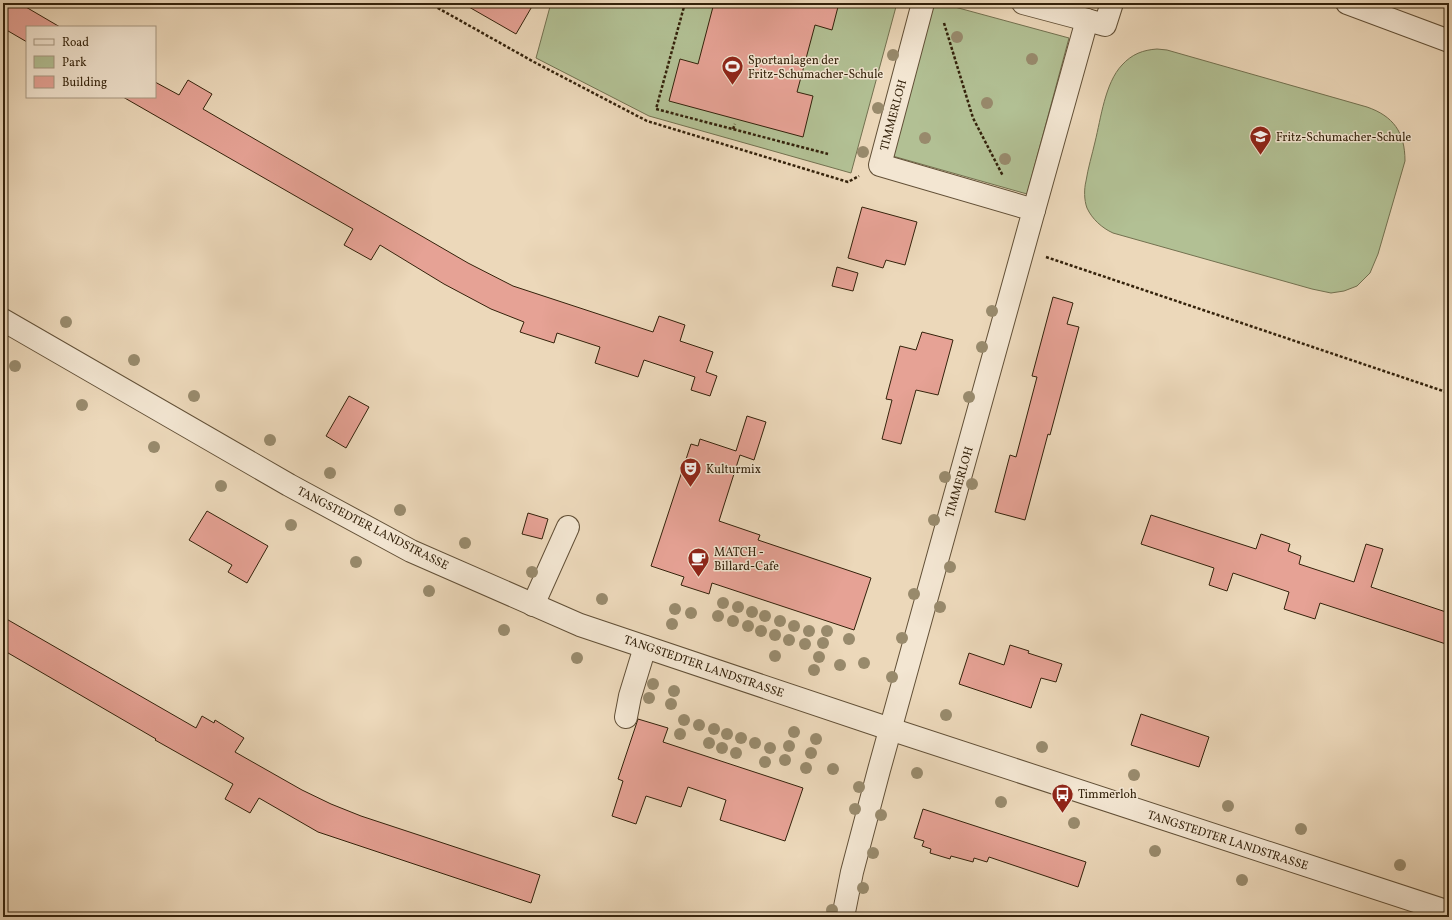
<svg xmlns="http://www.w3.org/2000/svg" width="1452" height="920" font-family="Vollkorn,serif">
	<style>
		.green { fill: #b2c094; stroke: #737150 }
		.building { fill: #e6a295; stroke: #34220b }
		.lines { fill: none; stroke-linecap: round; stroke-linejoin: round }
		.minor-casing { stroke: #625037; stroke-width: 24 }
		.path { stroke: #34220b; stroke-width: 2.5; stroke-dasharray: 3 2; stroke-linecap: butt }
		.minor { stroke: #f3e6d2; stroke-width: 22 }
		.tree { fill: #988a6c }
		.labels { text-anchor: middle; stroke-width: 3; stroke-linejoin: round; paint-order: stroke }
		.poi-label { font-size: 12px; fill: #34220b; stroke: #f3e6d2; text-anchor: start }
		.street-label { font-size: 12px; fill: #34220b; stroke: #f3e6d2 }
	</style>
	<rect width="100%" height="100%" fill="#ecd8ba"/>
	<filter id="stains"><feTurbulence type="fractalNoise" baseFrequency=".005" numOctaves="4"/><feColorMatrix values="0 0 0 0 .2 0 0 0 0 .09 0 0 0 0 .02 0 0 0 .5 -.17"/></filter>
	<radialGradient id="worn" r=".72"><stop offset=".6" stop-color="#630" stop-opacity="0"/><stop offset="1" stop-color="#630" stop-opacity=".3"/></radialGradient>
	<g class="green">
		<polygon points="551,3 897,3 851,173 649,116 536,58"/>
		<polygon points="930,3 940,3 1069,38 1027,194 889,155"/>
		<path d="M1157,49L1167,50L1367,107C1393,116 1405,132 1405,161L1378,254L1370,273L1357,286L1344,291L1331,293L1312,289L1113,233C1102,228 1092,219 1087,208C1084,200 1084,189 1086,181C1088,168 1092,155 1095,142C1101,118 1105,83 1122,65C1132,54 1143,50 1157,49Z"/>
	</g>
	<g class="building">
		<polygon points="3,3 19,3 60,27 27,27 27,42 3,28"/>
		<polygon points="462,3 534,3 516,34"/>
		<polygon points="714,3 839,3 832,30 815,25 797,92 813,96 803,137 669,101 680,59 698,64"/>
		<polygon points="188,80 212,94 203,109 468,263 513,286 653,332 659,316 685,325 680,341 713,352 706,372 717,376 710,396 691,390 695,377 644,360 638,377 595,363 600,347 557,333 554,343 520,332 524,322 491,309 444,284 380,245 371,260 344,245 353,229 123,97 155,97 155,82 179,95"/>
		<polygon points="862,207 917,222 905,265 886,260 883,268 848,258"/>
		<polygon points="837,267 858,273 853,291 832,286"/>
		<polygon points="1053,297 1073,303 1067,324 1079,327 1050,435 1048,434 1025,520 995,512 1010,455 1016,457 1037,377 1032,376"/>
		<polygon points="922,332 953,340 938,395 916,390 901,444 882,439 892,400 886,399 900,346 916,350"/>
		<polygon points="349,396 369,407 346,448 326,436"/>
		<polygon points="747,416 766,422 754,460 740,455 719,521 760,535 758,540 871,578 854,630 712,583 709,594 681,585 684,577 651,566 691,444 698,446 700,439 736,451"/>
		<polygon points="207,511 268,546 247,583 228,572 232,565 189,540"/>
		<polygon points="528,513 548,519 542,539 522,534"/>
		<polygon points="1151,515 1256,549 1261,534 1290,544 1288,551 1301,556 1299,564 1354,582 1366,544 1383,549 1371,587 1449,613 1449,645 1320,603 1315,619 1284,609 1289,592 1233,573 1227,591 1209,585 1214,568 1141,544"/>
		<polygon points="3,617 196,728 202,716 214,723 215,720 244,738 235,752 302,790 331,804 361,816 540,875 531,903 318,832 259,798 250,813 225,799 233,784 155,740 156,739 3,650"/>
		<polygon points="1010,645 1029,651 1028,653 1062,664 1056,682 1041,678 1031,708 959,684 969,653 1004,665"/>
		<polygon points="1141,714 1209,737 1199,767 1131,745"/>
		<polygon points="638,719 668,728 663,742 803,788 785,841 720,820 726,800 688,787 681,807 646,796 636,824 612,816 623,781 618,779"/>
		<polygon points="923,809 1086,862 1078,887 989,857 987,862 974,858 973,862 951,856 950,859 930,853 931,849 922,846 924,841 914,838"/>
	</g>
	<g class="lines">
		<defs>
			<g id="minor">
				<polyline points="1023,3 1087,20 1034,210"/>
				<polyline points="1347,3 1449,41"/>
				<polyline points="1087,20 1105,25 1112,3"/>
				<polyline points="3,320 289,485 411,551 580,625 890,729 1449,912"/>
				<polyline points="533,605 568,527"/>
				<polyline points="626,717 630,696 645,647"/>
				<polyline points="843,917 852,872 879,770 1034,210 880,165 923,3"/>
			</g>
		</defs>
		<use href="#minor" class="minor-casing"/>
		<g class="path">
			<polyline points="429,3 534,62 647,121 848,182 859,176"/>
			<polyline points="685,3 656,109 828,154"/>
			<polyline points="944,23 973,118 1003,176"/>
			<polyline points="733,129 735,124"/>
			<polyline points="1046,257 1449,393"/>
			<polyline points="3,914 8,917"/>
		</g>
		<use href="#minor" class="minor"/>
	</g>
	<g class="tree">
		<circle cx="957" cy="37" r="6"/>
		<circle cx="893" cy="55" r="6"/>
		<circle cx="1032" cy="59" r="6"/>
		<circle cx="987" cy="103" r="6"/>
		<circle cx="878" cy="108" r="6"/>
		<circle cx="925" cy="138" r="6"/>
		<circle cx="863" cy="152" r="6"/>
		<circle cx="1005" cy="159" r="6"/>
		<circle cx="992" cy="311" r="6"/>
		<circle cx="66" cy="322" r="6"/>
		<circle cx="982" cy="347" r="6"/>
		<circle cx="134" cy="360" r="6"/>
		<circle cx="15" cy="366" r="6"/>
		<circle cx="194" cy="396" r="6"/>
		<circle cx="969" cy="397" r="6"/>
		<circle cx="82" cy="405" r="6"/>
		<circle cx="270" cy="440" r="6"/>
		<circle cx="154" cy="447" r="6"/>
		<circle cx="330" cy="473" r="6"/>
		<circle cx="945" cy="477" r="6"/>
		<circle cx="972" cy="484" r="6"/>
		<circle cx="221" cy="486" r="6"/>
		<circle cx="400" cy="510" r="6"/>
		<circle cx="934" cy="520" r="6"/>
		<circle cx="291" cy="525" r="6"/>
		<circle cx="465" cy="543" r="6"/>
		<circle cx="356" cy="562" r="6"/>
		<circle cx="950" cy="567" r="6"/>
		<circle cx="532" cy="572" r="6"/>
		<circle cx="429" cy="591" r="6"/>
		<circle cx="914" cy="594" r="6"/>
		<circle cx="602" cy="599" r="6"/>
		<circle cx="723" cy="603" r="6"/>
		<circle cx="738" cy="607" r="6"/>
		<circle cx="940" cy="607" r="6"/>
		<circle cx="675" cy="609" r="6"/>
		<circle cx="752" cy="612" r="6"/>
		<circle cx="691" cy="613" r="6"/>
		<circle cx="718" cy="616" r="6"/>
		<circle cx="765" cy="616" r="6"/>
		<circle cx="733" cy="621" r="6"/>
		<circle cx="780" cy="621" r="6"/>
		<circle cx="672" cy="624" r="6"/>
		<circle cx="748" cy="626" r="6"/>
		<circle cx="794" cy="626" r="6"/>
		<circle cx="504" cy="630" r="6"/>
		<circle cx="761" cy="631" r="6"/>
		<circle cx="809" cy="631" r="6"/>
		<circle cx="827" cy="631" r="6"/>
		<circle cx="775" cy="635" r="6"/>
		<circle cx="902" cy="638" r="6"/>
		<circle cx="849" cy="639" r="6"/>
		<circle cx="789" cy="640" r="6"/>
		<circle cx="823" cy="643" r="6"/>
		<circle cx="805" cy="644" r="6"/>
		<circle cx="775" cy="656" r="6"/>
		<circle cx="819" cy="657" r="6"/>
		<circle cx="577" cy="658" r="6"/>
		<circle cx="864" cy="663" r="6"/>
		<circle cx="840" cy="665" r="6"/>
		<circle cx="814" cy="670" r="6"/>
		<circle cx="892" cy="677" r="6"/>
		<circle cx="653" cy="684" r="6"/>
		<circle cx="674" cy="691" r="6"/>
		<circle cx="649" cy="698" r="6"/>
		<circle cx="671" cy="704" r="6"/>
		<circle cx="946" cy="715" r="6"/>
		<circle cx="684" cy="720" r="6"/>
		<circle cx="699" cy="725" r="6"/>
		<circle cx="714" cy="729" r="6"/>
		<circle cx="794" cy="732" r="6"/>
		<circle cx="680" cy="734" r="6"/>
		<circle cx="727" cy="734" r="6"/>
		<circle cx="741" cy="738" r="6"/>
		<circle cx="816" cy="739" r="6"/>
		<circle cx="709" cy="743" r="6"/>
		<circle cx="755" cy="743" r="6"/>
		<circle cx="789" cy="746" r="6"/>
		<circle cx="1042" cy="747" r="6"/>
		<circle cx="722" cy="748" r="6"/>
		<circle cx="770" cy="748" r="6"/>
		<circle cx="736" cy="753" r="6"/>
		<circle cx="811" cy="753" r="6"/>
		<circle cx="785" cy="760" r="6"/>
		<circle cx="765" cy="762" r="6"/>
		<circle cx="806" cy="768" r="6"/>
		<circle cx="833" cy="769" r="6"/>
		<circle cx="917" cy="773" r="6"/>
		<circle cx="1134" cy="775" r="6"/>
		<circle cx="859" cy="787" r="6"/>
		<circle cx="1001" cy="802" r="6"/>
		<circle cx="1228" cy="806" r="6"/>
		<circle cx="855" cy="809" r="6"/>
		<circle cx="881" cy="815" r="6"/>
		<circle cx="1074" cy="823" r="6"/>
		<circle cx="1301" cy="829" r="6"/>
		<circle cx="1155" cy="851" r="6"/>
		<circle cx="873" cy="853" r="6"/>
		<circle cx="1400" cy="865" r="6"/>
		<circle cx="1242" cy="880" r="6"/>
		<circle cx="863" cy="888" r="6"/>
		<circle cx="832" cy="910" r="6"/>
	</g>
	<defs>
		<symbol id="stadium-pin" viewBox="-11 -11 22 30"><path d="M0 17L-7.5 6A9.5 9.5 0 1 1 7.5 6Z" fill="#8f2418" stroke="#f3e6d2"/><path d="M0-5a6.5 5 0 1 0 0 10a6.5 5 0 1 0 0-10ZM-3.5-1.8h7v3.6h-7Z" fill="#fff"/></symbol>
		<symbol id="school-pin" viewBox="-11 -11 22 30"><path d="M0 17L-7.5 6A9.5 9.5 0 1 1 7.5 6Z" fill="#8f2418" stroke="#f3e6d2"/><path d="M0-5L7-2L0 1L-7-2ZM-4 1L0 2.5L4 1V4Q0 6-4 4Z" fill="#fff"/></symbol>
		<symbol id="theatre-pin" viewBox="-11 -11 22 30"><path d="M0 17L-7.5 6A9.5 9.5 0 1 1 7.5 6Z" fill="#8f2418" stroke="#f3e6d2"/><path d="M-5-5.5Q0-4 5-5.5V0Q5 5 0 6Q-5 5-5 0ZM-3.3-2.5H-1v1.5H-3.3ZM1-2.5H3.3v1.5H1ZM-2.8 1Q0 5.5 2.8 1Z" fill="#fff"/></symbol>
		<symbol id="cafe-pin" viewBox="-11 -11 22 30"><path d="M0 17L-7.5 6A9.5 9.5 0 1 1 7.5 6Z" fill="#8f2418" stroke="#f3e6d2"/><path d="M-5.5-4.5H6V0H3Q3 3.5 0 3.5H-2.5Q-5.5 3.5-5.5 0ZM3-3.2v2h1.7v-2ZM-6 4.5H4V6H-6Z" fill="#fff"/></symbol>
		<symbol id="bus-pin" viewBox="-11 -11 22 30"><path d="M0 17L-7.5 6A9.5 9.5 0 1 1 7.5 6Z" fill="#8f2418" stroke="#f3e6d2"/><path d="M-5-6H5V4H4V6H2V4H-2V6H-4V4H-5ZM-3.5-4V0h7V-4ZM-3.5 1.2v1.5H-2V1.2ZM2 1.2v1.5H3.5V1.2Z" fill="#fff"/></symbol>
	</defs>
	<g fill-rule="evenodd">
		<use href="#stadium-pin" x="720" y="54" width="25" height="34"/>
		<use href="#school-pin" x="1248" y="124" width="25" height="34"/>
		<use href="#theatre-pin" x="678" y="456" width="25" height="34"/>
		<use href="#cafe-pin" x="686" y="546" width="25" height="34"/>
		<use href="#bus-pin" x="1050" y="782" width="25" height="34"/>
	</g>
	<g class="labels">
		<g class="poi-label">
			<text x="748" y="64">Sportanlagen der<tspan x="748" dy="14">Fritz-Schumacher-Schule</tspan></text>
			<text x="1276" y="141">Fritz-Schumacher-Schule</text>
			<text x="706" y="473">Kulturmix</text>
			<text x="714" y="556">MATCH -<tspan x="714" dy="14">Billard-Cafe</tspan></text>
			<text x="1078" y="798">Timmerloh</text>
		</g>
		<g class="street-label">
			<text transform="translate(893 115) rotate(-75)" y="4">TIMMERLOH</text>
			<text transform="translate(959 482) rotate(-74)" y="4">TIMMERLOH</text>
			<text transform="translate(373 528) rotate(27)" y="4">TANGSTEDTER LANDSTRASSE</text>
			<text transform="translate(704 666) rotate(19)" y="4">TANGSTEDTER LANDSTRASSE</text>
			<text transform="translate(1228 840) rotate(18)" y="4">TANGSTEDTER LANDSTRASSE</text>
		</g>
	</g>
	<rect width="1452" height="920" fill="none" stroke="#ecd8ba" stroke-width="16"/>
	<rect x="4" y="4" width="1444" height="912" fill="none" stroke="#34220b" stroke-width="2"/>
	<rect x="8" y="8" width="1436" height="904" fill="none" stroke="#34220b"/>
	<rect x="26" y="26" width="130" height="72" fill="#f3e6d2" stroke="#a79882"/>
	<rect x="34" y="39" width="20" height="6" fill="#f3e6d2" stroke="#a79882"/>
	<text x="62" y="46" font-size="12" fill="#34220b">Road</text>
	<rect x="34" y="56" width="20" height="12" fill="#b2c094" stroke="#a79882"/>
	<text x="62" y="66" font-size="12" fill="#34220b">Park</text>
	<rect x="34" y="76" width="20" height="12" fill="#e6a295" stroke="#a79882"/>
	<text x="62" y="86" font-size="12" fill="#34220b">Building</text>
	<rect width="100%" height="100%" filter="url(#stains)"/>
	<rect width="100%" height="100%" fill="url(#worn)"/>
</svg>
